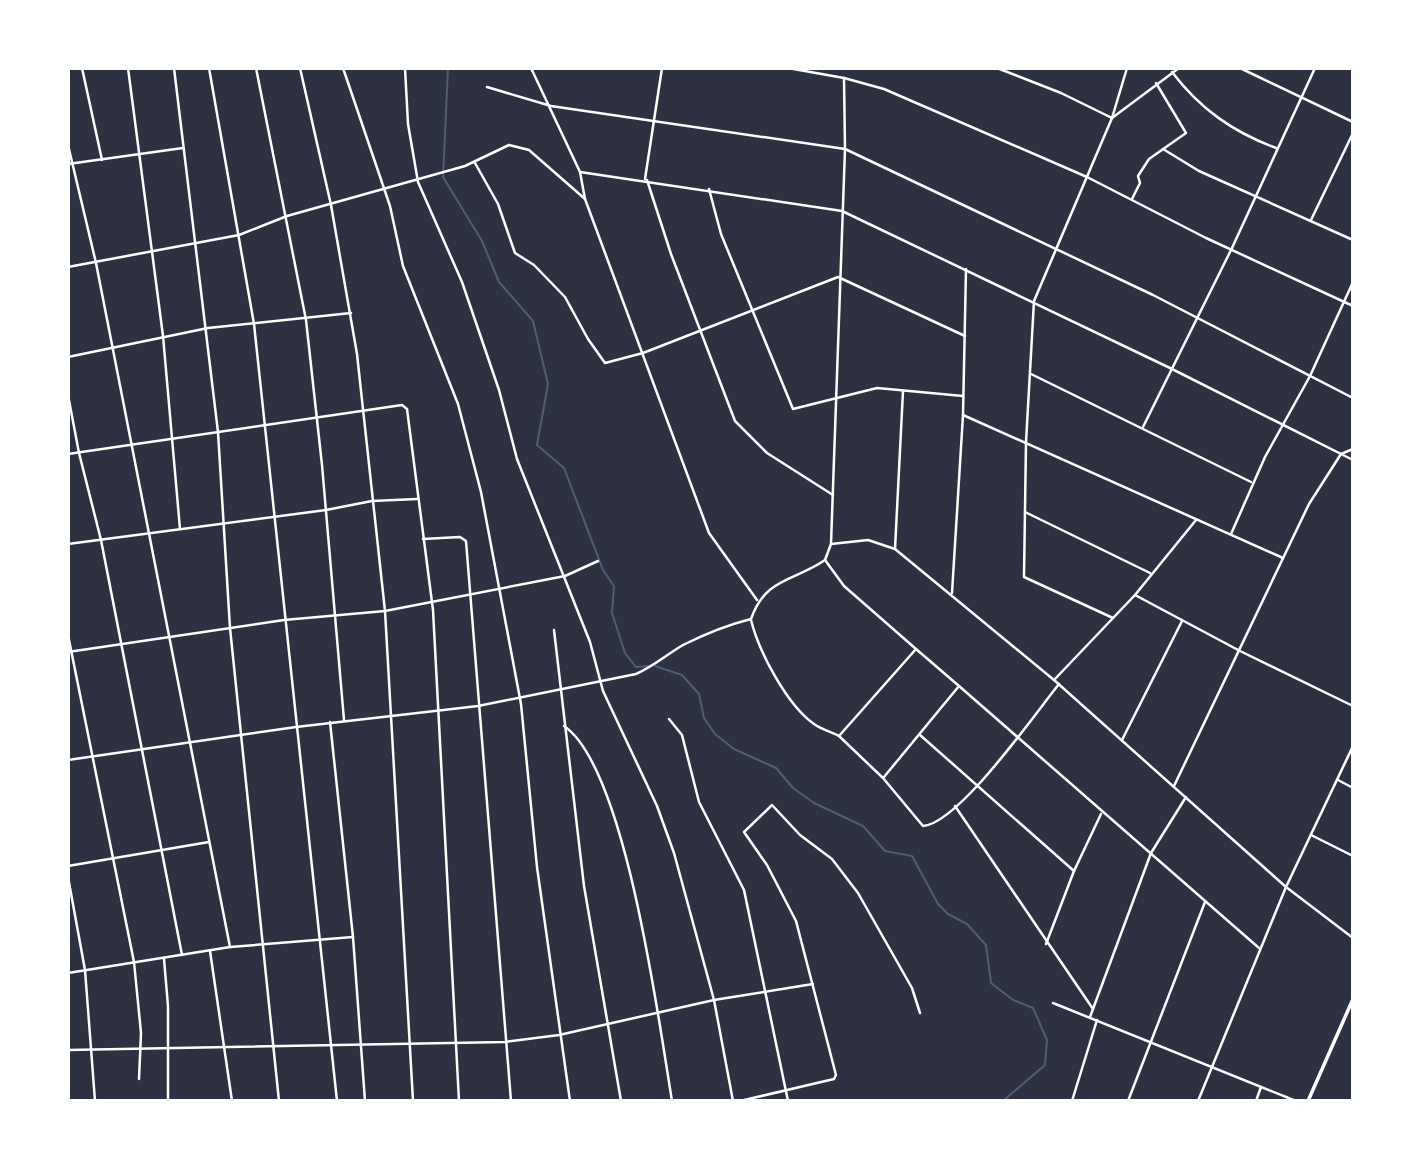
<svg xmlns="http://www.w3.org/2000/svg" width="1421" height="1169" font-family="'Varela Round',sans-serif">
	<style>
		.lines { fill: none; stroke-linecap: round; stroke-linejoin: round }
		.stream { stroke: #4f5d75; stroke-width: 2 }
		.minor { stroke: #fff; stroke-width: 2.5 }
		.tertiary { stroke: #fff; stroke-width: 3.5 }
	</style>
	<rect width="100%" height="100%" fill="#2d3142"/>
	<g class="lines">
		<g class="stream">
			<polyline points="448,68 443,177 482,241 499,282 533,321 548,384 537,445 564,468 603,570 614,586 612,613 625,653 636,667 649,666"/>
			<polyline points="655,666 682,675 699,694 704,718 715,734 734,749 776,768 793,788 814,803 863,826 885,851 912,856 938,904 948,914 967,924 986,945 991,983 1013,1000 1033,1008 1047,1040 1045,1065 1003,1101"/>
		</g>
		<g class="minor">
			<polyline points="82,68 102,160"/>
			<polyline points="128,68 163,336 180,529"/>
			<polyline points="174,68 218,432 230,628 279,1101"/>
			<polyline points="209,68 254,324 337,1101"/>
			<polyline points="256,68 306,320 322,465 344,720"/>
			<polyline points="300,68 331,205 357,354 385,611 413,1101"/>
			<polyline points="343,68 390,206 403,266 458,404 481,492 521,704 537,867 570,1101"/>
			<polyline points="405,68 408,124 418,182 462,282 499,390 517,459 590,642 603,691 657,806 674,853 714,1000 733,1101"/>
			<polyline points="531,68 580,172 585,199 709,533 757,600"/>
			<polyline points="788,68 844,78 884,89 1087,177 1206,238 1353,306"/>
			<polyline points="997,68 1061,93 1112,118"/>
			<polyline points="1240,68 1353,122"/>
			<path d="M1172,72C1200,109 1233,132 1276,148"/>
			<polyline points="487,87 551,106 845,149 1153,295 1353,398"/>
			<polyline points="1112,118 1179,68"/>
			<polyline points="68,145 96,263 230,947"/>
			<polyline points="1163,149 1199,171 1353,240"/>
			<polyline points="475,163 498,204 515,253 534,265 565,297 588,339 605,363 643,353 838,277 965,336"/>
			<polyline points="68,164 183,148"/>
			<polyline points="580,172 842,211 1170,368 1353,460"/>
			<polyline points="645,179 662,68"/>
			<polyline points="647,180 671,254 735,421 767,453 833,495"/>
			<polyline points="709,189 721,234 793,409 877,388 963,396"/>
			<polyline points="1132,199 1140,183 1138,176 1149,159 1186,133 1156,83"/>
			<polyline points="1311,220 1353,133"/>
			<polyline points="68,267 239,235 287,216 465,166 509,145 529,150 585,199"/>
			<polyline points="68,357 208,328 351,313"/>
			<polyline points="1031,374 1251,482"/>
			<polyline points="68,395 79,453 101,540 182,955"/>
			<polyline points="963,415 1283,558"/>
			<polyline points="1143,427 1232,248 1315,68"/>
			<polyline points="68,454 402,405 407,409 433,610 459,1101"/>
			<polyline points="1025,512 1150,573"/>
			<polyline points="1231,534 1265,457 1310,376 1353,282"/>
			<polyline points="423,539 460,537 466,541 511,1101"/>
			<polyline points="68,544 326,510 372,501 417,499"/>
			<polyline points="831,544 868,540 895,549 1054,680 1286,887 1353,938"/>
			<polyline points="895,549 903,391"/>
			<path d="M825,560L844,586L916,649L839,736L883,778L923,826C959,823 1034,715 1059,684"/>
			<polyline points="952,593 963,415 966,269"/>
			<polyline points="1135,595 1240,651 1353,706"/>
			<polyline points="1113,618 1024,577 1026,442 1034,301 1112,118 1127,68"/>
			<path d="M751,620C759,652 787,705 814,724C821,729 831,732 839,736"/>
			<polyline points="554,630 584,886 621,1101"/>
			<polyline points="68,635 134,962 141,1033 139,1079"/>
			<polyline points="68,652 284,620 385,611 565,576 598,561"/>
			<polyline points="1054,680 1135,595 1196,520"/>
			<polyline points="959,686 1259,948"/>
			<polyline points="669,719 682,735 699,802 744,890 788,1101"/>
			<polyline points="330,722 353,937 365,1101"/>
			<path d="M564,726C626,768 659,1023 672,1101"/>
			<polyline points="920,735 1074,871 1046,944"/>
			<polyline points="1122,740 1182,621"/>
			<path d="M68,760L296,727L478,706L636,674C654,666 666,655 683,645C705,634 727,625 751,619C766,577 793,582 825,560L831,544L845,149L844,78"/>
			<polyline points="884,777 959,686 916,649"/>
			<polyline points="1338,780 1353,788"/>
			<polyline points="1174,786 1309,504 1341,454 1353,449"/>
			<polyline points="955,806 1093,1009"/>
			<polyline points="1311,835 1353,856"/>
			<polyline points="68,866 209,842"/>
			<polyline points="1074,871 1101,814"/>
			<polyline points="68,877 85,970 95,1101"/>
			<polyline points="210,951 232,1101"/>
			<polyline points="164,959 168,1006 168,1101"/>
			<polyline points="68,973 230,947 353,937"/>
			<polyline points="1053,1003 1296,1101"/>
			<polyline points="1090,1017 1151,853 1186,797"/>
			<polyline points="68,1050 505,1042 559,1035 714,1000 813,984"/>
			<polyline points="740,1101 834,1079 836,1075 796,921 767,865 744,832 772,805 800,835 832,859 858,893 912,988 920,1013"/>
			<polyline points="1072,1101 1097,1020"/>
			<polyline points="1128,1101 1205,902"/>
			<polyline points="1198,1101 1286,887 1353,746"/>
			<polyline points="1256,1101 1261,1087"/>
		</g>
		<polyline class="tertiary" points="1308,1101 1353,999"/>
	</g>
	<rect width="1421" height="1169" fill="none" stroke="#ffffff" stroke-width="140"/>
</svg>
